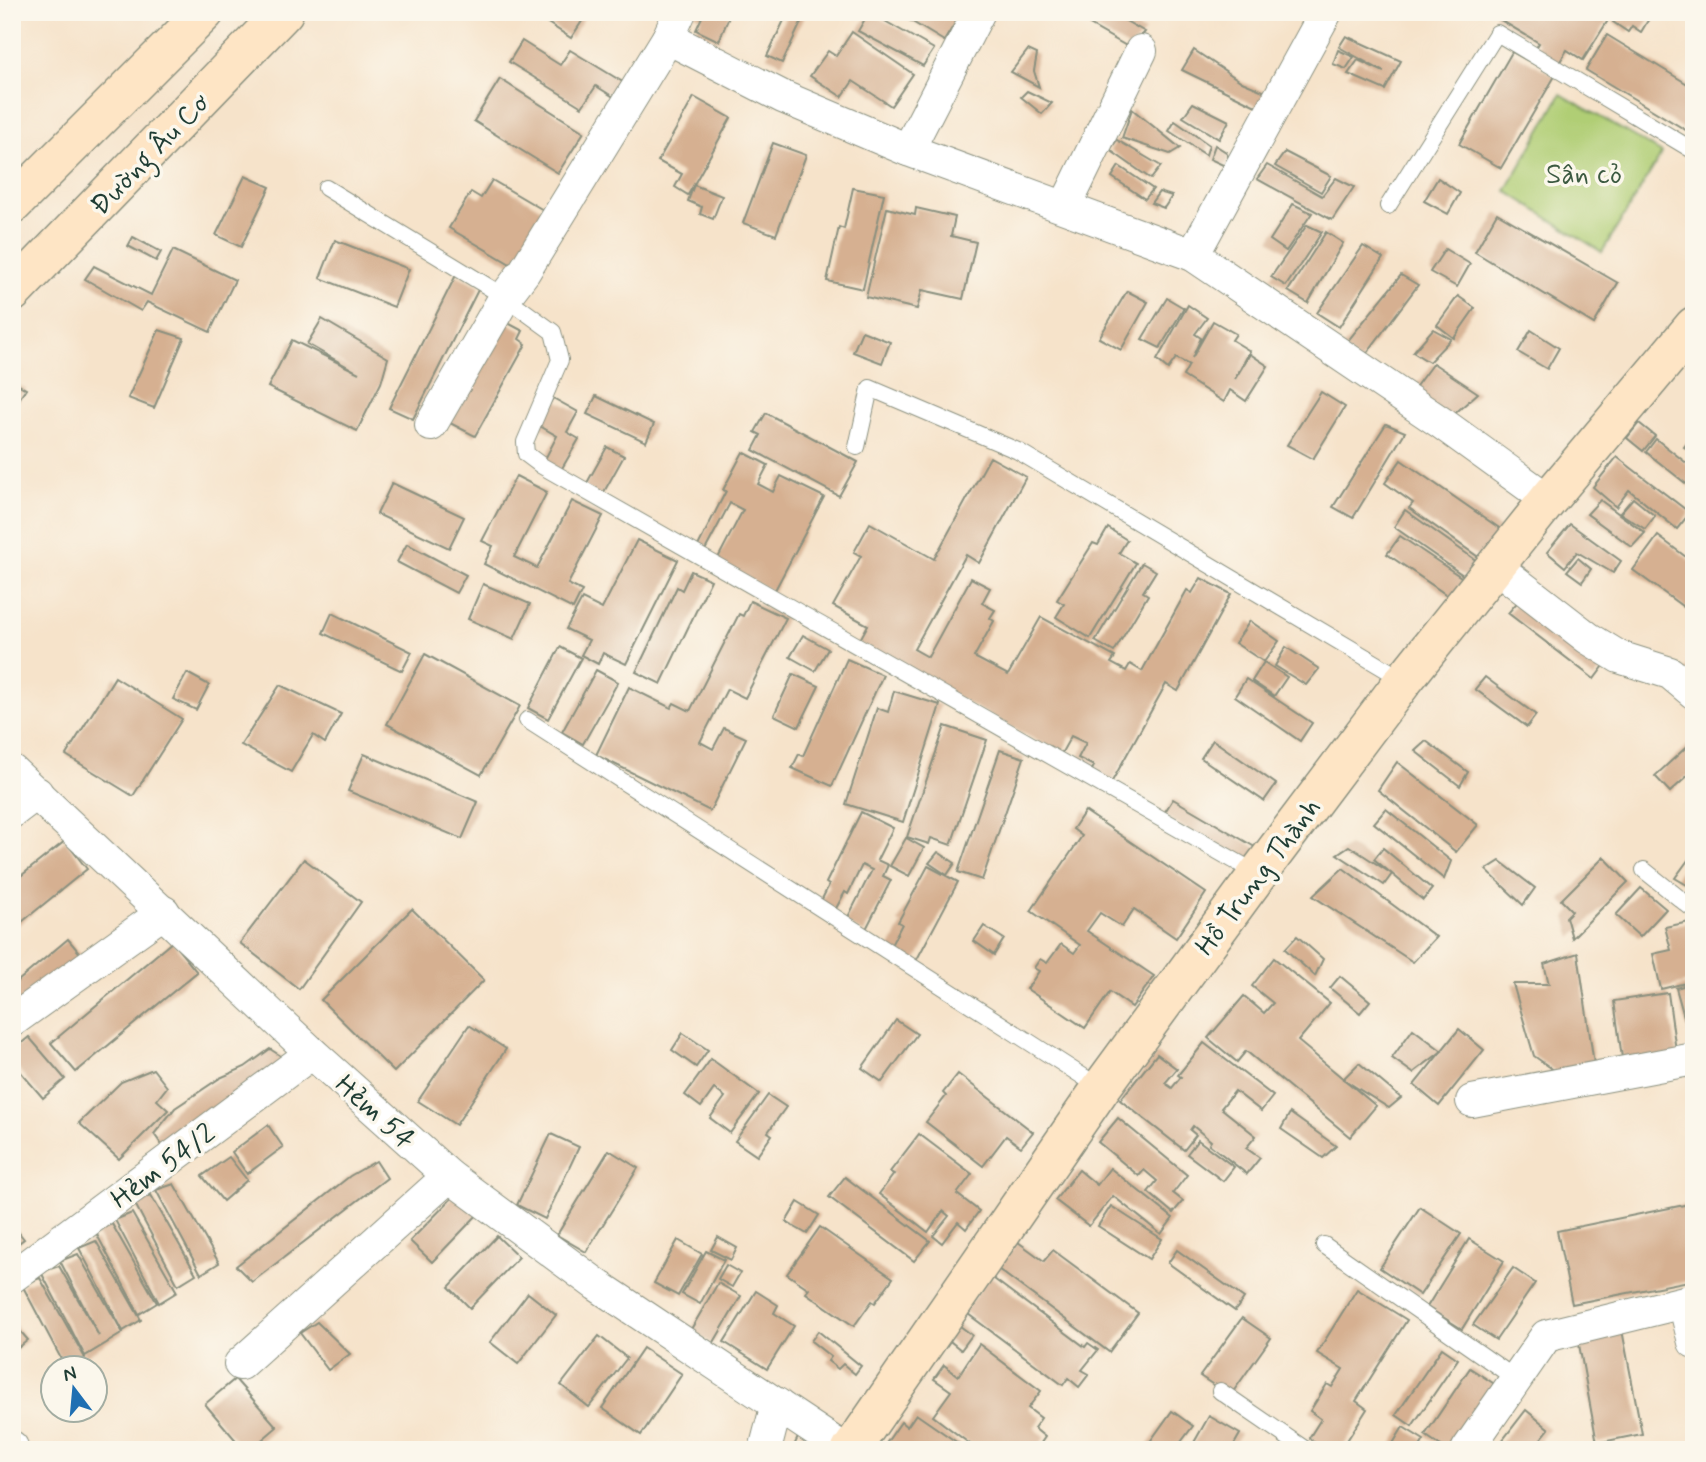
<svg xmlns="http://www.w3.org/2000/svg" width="1706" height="1462" font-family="Mynerve,sans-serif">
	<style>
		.green { fill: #b0ce75; stroke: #688654; stroke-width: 2 }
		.building { fill: #d6b091 }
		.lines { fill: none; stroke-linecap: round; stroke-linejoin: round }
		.lane-casing { stroke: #8a907f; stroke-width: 18 }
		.street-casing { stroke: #8a907f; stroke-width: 34 }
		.secondary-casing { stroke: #8a907f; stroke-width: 41 }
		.lane { stroke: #fff; stroke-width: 16 }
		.street { stroke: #fff; stroke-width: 32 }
		.secondary { stroke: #fee5c5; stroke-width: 38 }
		.labels { text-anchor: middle; stroke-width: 7; stroke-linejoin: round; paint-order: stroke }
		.street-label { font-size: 28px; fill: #1f3d34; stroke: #fbf7ec }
		.park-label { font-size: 28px; fill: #3c5a41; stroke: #fbf7ec }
	</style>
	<rect width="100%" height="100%" fill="#fbf7ec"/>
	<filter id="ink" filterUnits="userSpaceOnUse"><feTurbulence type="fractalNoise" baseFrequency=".0143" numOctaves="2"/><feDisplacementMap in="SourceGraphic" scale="14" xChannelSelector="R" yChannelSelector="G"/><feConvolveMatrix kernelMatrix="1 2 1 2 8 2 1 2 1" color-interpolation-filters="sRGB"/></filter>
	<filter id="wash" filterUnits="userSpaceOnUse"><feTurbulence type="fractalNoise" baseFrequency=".00686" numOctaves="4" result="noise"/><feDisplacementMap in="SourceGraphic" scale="28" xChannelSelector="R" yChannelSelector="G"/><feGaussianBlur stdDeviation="1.57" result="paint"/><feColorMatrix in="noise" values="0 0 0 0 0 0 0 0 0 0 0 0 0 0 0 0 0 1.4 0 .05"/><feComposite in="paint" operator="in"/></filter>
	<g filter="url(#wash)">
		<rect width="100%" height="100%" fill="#f6e3ca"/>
		<polygon class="green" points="1561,94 1662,153 1602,252 1506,191"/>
		<g id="blocks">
			<g class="building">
				<polygon points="531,12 588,12 571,38"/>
				<polygon points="696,12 731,12 719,41 696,30 702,17 695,15"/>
				<polygon points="788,12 806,12 782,63 767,56"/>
				<polygon points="869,12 934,49 923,66 858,31"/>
				<polygon points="896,12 962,12 944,41"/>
				<polygon points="1067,12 1110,12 1145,32 1130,48"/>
				<polygon points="1496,12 1609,12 1612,14 1583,60 1567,50 1559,63 1536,48 1539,43 1494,16"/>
				<polygon points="1620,12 1642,12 1650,17 1641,32 1632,26 1628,32 1613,22"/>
				<polygon points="852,32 913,74 891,106 853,81 842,97 810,76 828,51 836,56"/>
				<polygon points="1607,35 1694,88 1694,135 1586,70"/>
				<polygon points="1346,36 1401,61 1385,90 1348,74 1358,60 1384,72 1339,47"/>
				<polygon points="522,41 560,65 570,50 626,84 617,99 596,86 582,107 509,62"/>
				<polygon points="1028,50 1037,54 1034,71 1039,87 1011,72"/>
				<polygon points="1194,50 1242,82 1268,93 1262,109 1182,70"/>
				<polygon points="1338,50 1354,57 1346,69 1333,64"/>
				<polygon points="1512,52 1555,76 1501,168 1459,144"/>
				<polygon points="500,79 584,132 558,173 474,121"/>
				<polygon points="1027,91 1052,103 1042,114 1021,97"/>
				<polygon points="694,97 731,118 688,195 675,187 682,174 658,161"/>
				<polygon points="1193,103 1229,121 1219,139 1183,117"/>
				<polygon points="1132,109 1180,148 1170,154 1122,138"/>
				<polygon points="1175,121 1209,145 1206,155 1169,131"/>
				<polygon points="1117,140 1161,166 1151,179 1110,150"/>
				<polygon points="773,143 806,155 776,235 743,223"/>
				<polygon points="1215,145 1226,152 1229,159 1225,166 1210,159"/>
				<polygon points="1285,152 1331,176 1321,192 1275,166"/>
				<polygon points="1267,165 1322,196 1336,178 1354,187 1332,220 1257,179"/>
				<polygon points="1119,166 1153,189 1145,199 1112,177"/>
				<polygon points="245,176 270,187 241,247 216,235"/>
				<polygon points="1438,178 1460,193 1448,214 1424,201"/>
				<polygon points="492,180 550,214 517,268 449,228 471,192 481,198"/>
				<polygon points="694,185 722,196 713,219 700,214 702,207 688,201"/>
				<polygon points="853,188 884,194 863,289 827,281 839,227 844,229"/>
				<polygon points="1159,192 1172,196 1164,208 1151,203"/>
				<polygon points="1293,204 1312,213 1286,251 1270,240"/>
				<polygon points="887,208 915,215 916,208 955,217 951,236 976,242 963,299 922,290 917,309 866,297"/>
				<polygon points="1497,213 1618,283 1594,324 1475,252"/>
				<polygon points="1307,225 1322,232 1286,286 1271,277"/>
				<polygon points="1326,232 1343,243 1308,303 1288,291"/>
				<polygon points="133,237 161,252 156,261 128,246"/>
				<polygon points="335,240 409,269 394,307 320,278"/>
				<polygon points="1363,246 1383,258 1339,327 1317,313"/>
				<polygon points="1445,249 1470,264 1457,287 1430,272"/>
				<polygon points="173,250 235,280 210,332 147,302 141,311 85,279 94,266 151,295"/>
				<polygon points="456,275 480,286 413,419 389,408"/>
				<polygon points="1401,275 1418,285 1360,362 1342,348"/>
				<polygon points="1127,291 1148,302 1121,350 1099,338"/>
				<polygon points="1458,296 1475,308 1454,338 1437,325"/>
				<polygon points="1167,298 1184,308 1160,348 1142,339"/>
				<polygon points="1188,305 1207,318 1195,334 1201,338 1192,358 1213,321 1236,334 1232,340 1250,351 1235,379 1250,354 1268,366 1246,401 1230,390 1224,402 1183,376 1189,365 1176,358 1168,369 1157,360"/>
				<polygon points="322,319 388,358 381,383 357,431 268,387 292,340 359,373 307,344"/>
				<polygon points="506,322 523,331 519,339 526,344 475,436 450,423"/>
				<polygon points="1433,329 1451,339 1429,362 1413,352"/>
				<polygon points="159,330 184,338 154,408 128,398"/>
				<polygon points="1531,330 1559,348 1547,369 1518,352"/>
				<polygon points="862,331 890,342 882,363 853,352"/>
				<polygon points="1433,363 1478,393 1443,424 1408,397"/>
				<polygon points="12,381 26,389 12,409"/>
				<polygon points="1321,392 1345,407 1313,459 1287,445"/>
				<polygon points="596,396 654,424 646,442 587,414"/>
				<polygon points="553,398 578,412 567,432 579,439 561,470 544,461 557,436 538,425"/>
				<polygon points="766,413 858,462 839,496 753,450 761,435 755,432"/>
				<polygon points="1639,423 1655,436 1643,451 1627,438"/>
				<polygon points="1386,424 1405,432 1353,518 1333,507"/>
				<polygon points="1694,434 1694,454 1684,447"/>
				<polygon points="1656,439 1694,469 1694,490 1646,452"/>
				<polygon points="607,447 624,456 600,499 583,490"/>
				<polygon points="743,452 768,465 758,484 773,492 781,476 824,497 774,592 716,562 743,510 730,503 703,554 696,550 726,491 723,490"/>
				<polygon points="990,457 1026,477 979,563 966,555 914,649 928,657 971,578 990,588 982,603 995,610 990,618 994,621 974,657 1008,675 1041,617 1115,657 1111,663 1126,671 1130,664 1142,671 1187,590 1192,593 1201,578 1231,594 1178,691 1166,684 1110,785 1090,774 1094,766 1078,758 1086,743 1071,736 1061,754 858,643 868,625 833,606 861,556 854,552 870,523 934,559"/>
				<polygon points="1617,457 1690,513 1677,529 1629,490 1616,507 1593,487"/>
				<polygon points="1401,460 1505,532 1484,561 1409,508 1413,503 1385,483"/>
				<polygon points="516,476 547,492 514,557 537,568 572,501 603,516 568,584 582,591 573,609 484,564 493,546 482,541"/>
				<polygon points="392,483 464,517 449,548 377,514"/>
				<polygon points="1633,498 1655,516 1645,529 1620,513"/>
				<polygon points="1600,500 1645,533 1632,547 1587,514"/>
				<polygon points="1405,510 1484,566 1473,582 1394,527"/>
				<polygon points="1570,524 1621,561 1613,573 1577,552 1565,567 1547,552"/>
				<polygon points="1108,528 1127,540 1119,553 1136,563 1090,638 1056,617 1064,604 1057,600 1093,543 1098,545"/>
				<polygon points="1400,536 1470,583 1457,602 1387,554"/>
				<polygon points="1658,536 1694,563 1693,614 1633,570"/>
				<polygon points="637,540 678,560 626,664 603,653 598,664 581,655 589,640 566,629 582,599 602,609"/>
				<polygon points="407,544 466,575 456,593 397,562"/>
				<polygon points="1578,558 1591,569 1582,582 1567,571"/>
				<polygon points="1142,563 1156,571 1143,592 1148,595 1114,652 1095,641"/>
				<polygon points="691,571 711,580 661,684 636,672 677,587 682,590"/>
				<polygon points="483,584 530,604 514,639 468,619"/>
				<polygon points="1520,599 1606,663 1594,679 1508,613"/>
				<polygon points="750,601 786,618 745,698 727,689 700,742 713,749 724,728 746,738 710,811 596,755 629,687 671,708 674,703 690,711 739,614 743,616"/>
				<polygon points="332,613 412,652 402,671 323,633"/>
				<polygon points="1250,621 1279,641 1264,662 1235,643"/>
				<polygon points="803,635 828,649 815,671 790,657"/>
				<polygon points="560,647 581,658 548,719 528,708"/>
				<polygon points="1286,647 1319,669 1306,685 1275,666"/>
				<polygon points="425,654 520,706 481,775 387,724"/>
				<polygon points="1694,658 1694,678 1684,671"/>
				<polygon points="847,659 883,675 832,786 792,768 799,754 803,756"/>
				<polygon points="1264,662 1287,677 1274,696 1252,681"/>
				<polygon points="596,670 618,682 583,744 562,732"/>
				<polygon points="187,673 209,685 196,710 173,699"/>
				<polygon points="793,674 819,686 799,727 774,715"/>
				<polygon points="115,677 182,719 133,796 66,755"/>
				<polygon points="1485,677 1536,715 1527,727 1475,689"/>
				<polygon points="1246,679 1312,723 1300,741 1235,696"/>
				<polygon points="280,685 341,714 325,743 313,735 291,772 241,745"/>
				<polygon points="894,691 940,705 903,822 846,804 877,708 888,712"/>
				<polygon points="945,726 987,740 951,845 931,838 929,844 907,837"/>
				<polygon points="1213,740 1276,784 1264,801 1201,758"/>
				<polygon points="1694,740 1694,770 1670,792 1655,776"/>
				<polygon points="1426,741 1468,772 1460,786 1415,751"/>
				<polygon points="1000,750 1024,758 982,880 958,872"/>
				<polygon points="364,754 478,802 462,839 348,791"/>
				<polygon points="1397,762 1478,825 1456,852 1378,790"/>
				<polygon points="1173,799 1265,853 1255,870 1163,815"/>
				<polygon points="1386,809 1451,861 1444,879 1374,823"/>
				<polygon points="1085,811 1206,893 1176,938 1134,909 1122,927 1100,913 1087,931 1154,976 1132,1007 1110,992 1085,1028 1027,989 1039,971 1034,968 1040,959 1047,963 1061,944 1074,953 1080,945 1031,911 1082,836 1073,829"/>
				<polygon points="861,812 893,828 877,860 888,865 883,876 891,880 864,933 845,923 872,870 862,865 848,894 845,892 834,912 819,905 829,885 826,883"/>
				<polygon points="906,838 924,848 909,876 890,866"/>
				<polygon points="65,841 87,869 12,930 12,883"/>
				<polygon points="1349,846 1392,874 1374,859 1383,848 1432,889 1423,900 1392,874 1384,885 1337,854"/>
				<polygon points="938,852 955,863 947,875 929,863"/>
				<polygon points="1694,852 1694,889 1675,878"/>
				<polygon points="1604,857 1628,882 1572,938 1566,917 1572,911 1561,900"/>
				<polygon points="304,859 361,902 299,989 240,943"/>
				<polygon points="1500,861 1535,888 1523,905 1486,870"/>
				<polygon points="928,866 958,882 914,965 888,951 902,924 898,922"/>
				<polygon points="1343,868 1436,937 1413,962 1313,896"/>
				<polygon points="1641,888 1666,909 1640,937 1616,915"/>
				<polygon points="412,909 484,980 394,1072 321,1000"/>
				<polygon points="1694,921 1694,981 1661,989 1653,954 1671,950 1665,927"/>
				<polygon points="984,926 1004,939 994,955 974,941"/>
				<polygon points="1297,936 1323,959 1315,976 1285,949"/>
				<polygon points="68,939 83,957 12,1008 12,986"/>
				<polygon points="172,942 197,972 76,1072 51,1043"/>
				<polygon points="1578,953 1594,1064 1558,1073 1534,1056 1513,984 1549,984 1544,964"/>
				<polygon points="1274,958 1330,1003 1298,1041 1376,1106 1350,1137 1246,1051 1237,1062 1208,1038 1244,996 1264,1013 1273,1003 1252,986"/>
				<polygon points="1340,976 1370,1001 1360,1013 1330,988"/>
				<polygon points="1694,983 1694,1049 1693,1049 1676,988"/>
				<polygon points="1668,993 1677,1058 1623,1065 1614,1001"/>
				<polygon points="896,1020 917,1034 882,1082 862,1068"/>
				<polygon points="469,1025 506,1049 456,1125 418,1101"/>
				<polygon points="1413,1029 1442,1051 1413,1073 1392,1058"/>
				<polygon points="1459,1029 1484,1050 1439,1106 1414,1085"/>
				<polygon points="683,1033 708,1050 696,1067 672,1050"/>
				<polygon points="29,1037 65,1079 43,1098 12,1062 12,1051"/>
				<polygon points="1204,1043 1273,1096 1261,1111 1235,1091 1221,1108 1256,1136 1246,1148 1260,1158 1247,1174 1209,1144 1211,1141 1193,1126 1190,1130 1196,1135 1184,1150 1120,1100 1157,1054 1177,1069 1165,1083 1172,1088 1181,1077 1178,1075"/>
				<polygon points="270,1049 290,1062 167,1152 154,1134 175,1108 220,1078 245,1067"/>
				<polygon points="711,1059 759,1094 730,1133 710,1118 725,1097 714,1089 701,1107 685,1095"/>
				<polygon points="1359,1063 1401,1098 1389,1108 1343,1079"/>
				<polygon points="153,1069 167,1087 157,1100 168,1110 119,1159 79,1123 121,1082"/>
				<polygon points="958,1074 1033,1132 1021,1147 1006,1136 983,1166 926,1122 946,1096 943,1093"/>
				<polygon points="768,1095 786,1107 768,1132 772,1135 757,1156 735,1141"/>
				<polygon points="1290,1113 1336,1146 1323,1158 1281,1129"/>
				<polygon points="1118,1118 1187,1175 1173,1193 1183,1201 1173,1213 1148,1192 1157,1181 1144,1170 1139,1176 1098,1142"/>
				<polygon points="268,1125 283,1147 247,1174 232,1152"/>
				<polygon points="551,1134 579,1147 545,1219 517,1205"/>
				<polygon points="919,1134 972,1174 957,1194 979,1211 966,1229 958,1222 942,1243 933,1236 949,1216 943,1211 928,1232 879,1194 894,1174 890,1172"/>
				<polygon points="1198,1140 1234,1167 1223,1181 1187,1154"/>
				<polygon points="609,1150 638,1168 586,1252 557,1235"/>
				<polygon points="229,1157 247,1180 223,1201 202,1176"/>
				<polygon points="376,1161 387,1178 252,1282 236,1266 350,1176"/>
				<polygon points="1110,1168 1173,1218 1161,1234 1113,1196 1089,1226 1055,1200 1079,1170 1097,1185"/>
				<polygon points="845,1177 930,1241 914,1261 829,1197"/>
				<polygon points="174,1184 219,1263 201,1274 156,1190"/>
				<polygon points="459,1191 481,1211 432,1262 410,1241"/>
				<polygon points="151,1195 196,1274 178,1285 134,1202"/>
				<polygon points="798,1202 819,1215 807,1234 786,1222"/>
				<polygon points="1694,1203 1694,1280 1572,1304 1557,1231"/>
				<polygon points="1111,1206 1162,1239 1149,1259 1098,1226"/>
				<polygon points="1420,1207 1461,1234 1420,1295 1380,1268"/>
				<polygon points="132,1213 177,1292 159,1303 115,1220"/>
				<polygon points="12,1224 24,1239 12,1248"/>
				<polygon points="112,1224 157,1303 139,1314 95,1231"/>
				<polygon points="820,1227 893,1278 875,1303 872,1301 854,1326 806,1293 809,1289 787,1274"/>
				<polygon points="497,1236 519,1257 470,1308 449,1287"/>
				<polygon points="718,1237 737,1248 731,1260 711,1250"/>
				<polygon points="1469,1239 1504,1261 1462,1329 1427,1307"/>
				<polygon points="678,1240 702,1254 678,1296 654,1283"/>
				<polygon points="96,1241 141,1320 123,1331 79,1248"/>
				<polygon points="1018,1242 1044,1261 1053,1250 1138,1313 1109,1352 998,1269"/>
				<polygon points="1177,1250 1244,1298 1235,1311 1168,1263"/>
				<polygon points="706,1251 724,1260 700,1304 682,1294"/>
				<polygon points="78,1254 123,1333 85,1356 41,1272 59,1266 99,1336 60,1261"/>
				<polygon points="726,1265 740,1273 732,1287 718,1279"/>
				<polygon points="1513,1268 1535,1283 1496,1340 1473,1325"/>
				<polygon points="990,1276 1085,1347 1088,1343 1098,1350 1082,1370 1089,1374 1079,1387 1068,1378 1063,1385 964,1311"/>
				<polygon points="40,1278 85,1358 69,1368 66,1368 22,1285"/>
				<polygon points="718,1283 741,1296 713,1344 690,1331"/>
				<polygon points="1357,1289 1407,1320 1356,1401 1367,1409 1341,1450 1325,1450 1309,1438 1321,1419 1310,1411 1327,1384 1332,1387 1343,1369 1317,1353"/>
				<polygon points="756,1291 778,1305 774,1313 794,1326 767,1369 724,1342"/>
				<polygon points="528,1293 556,1315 518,1364 490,1342"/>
				<polygon points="1242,1318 1271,1338 1230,1396 1200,1376"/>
				<polygon points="317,1322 350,1354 328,1370 300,1333"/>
				<polygon points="956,1323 972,1335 961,1350 945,1337"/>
				<polygon points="14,1324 28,1340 12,1353 12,1325"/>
				<polygon points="1622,1330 1642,1434 1597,1443 1578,1339"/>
				<polygon points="818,1331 861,1366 855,1374 843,1364 838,1369 828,1361 831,1357 811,1341"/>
				<polygon points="599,1336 627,1358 589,1407 561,1385"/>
				<polygon points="979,1344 1041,1391 1028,1408 1041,1418 1034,1428 1045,1437 1036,1450 978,1450 933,1416 951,1391 934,1379 944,1365 958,1376"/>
				<polygon points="643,1348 682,1374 641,1435 602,1408"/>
				<polygon points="1442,1348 1458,1359 1412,1426 1396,1415"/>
				<polygon points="1470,1368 1499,1387 1458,1450 1447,1450 1425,1435"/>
				<polygon points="235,1379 277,1427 250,1450 244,1450 205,1404"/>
				<polygon points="1526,1410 1549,1429 1540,1440 1553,1450 1495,1450"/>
				<polygon points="1172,1411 1193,1426 1175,1450 1144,1450"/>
				<polygon points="916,1414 968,1450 892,1450 885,1445 901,1422 907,1427"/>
				<polygon points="1209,1416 1240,1434 1231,1450 1198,1450 1192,1446"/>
				<polygon points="1403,1427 1424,1440 1418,1450 1389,1450"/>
				<polygon points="800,1433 818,1442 814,1450 792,1450"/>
			</g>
		</g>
	</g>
	<g filter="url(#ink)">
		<use href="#blocks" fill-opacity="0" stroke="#8a907f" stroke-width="2"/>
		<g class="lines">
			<defs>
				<g id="lane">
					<polyline points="326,188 505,297 553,332 560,360 525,442 526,454 542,466 1258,874"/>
					<polyline points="1388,206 1497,33 1694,151"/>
					<polyline points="857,447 870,388 1018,451 1404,680"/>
					<polyline points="527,720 1101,1088"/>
					<polyline points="1644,870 1694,910"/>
					<polyline points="1324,1245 1516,1379"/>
					<polyline points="1220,1391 1306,1450"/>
				</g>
				<g id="street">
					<polyline points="668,38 783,97 908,150 1193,255 1443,424 1548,500"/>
					<polyline points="908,150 979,12"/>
					<polyline points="1065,207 1141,51"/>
					<polyline points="1193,255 1326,12"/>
					<polyline points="431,425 505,297 524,272 668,38 680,12"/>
					<polyline points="1495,566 1588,638 1619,657 1670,673 1694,693"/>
					<polyline points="12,771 312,1053 449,1176 597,1285 845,1450"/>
					<polyline points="12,812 37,793"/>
					<polyline points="12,1021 164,912"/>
					<polyline points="1472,1101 1694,1059"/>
					<polyline points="12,1277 312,1053"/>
					<polyline points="240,1364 449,1176"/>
					<polyline points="12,1447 12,1449"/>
					<polyline points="765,1450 777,1404"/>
					<polyline points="1467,1450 1546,1336 1684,1302 1694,1342"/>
				</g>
				<g id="secondary">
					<polyline points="12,205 205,12"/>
					<polyline points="12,293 284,12"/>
					<polyline points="851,1450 1101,1088 1258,874 1404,680 1548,500 1694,326"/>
				</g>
			</defs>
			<use href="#lane" class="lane-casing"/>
			<use href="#street" class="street-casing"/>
			<use href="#secondary" class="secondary-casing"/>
			<use href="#lane" class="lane"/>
			<use href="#street" class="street"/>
			<use href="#secondary" class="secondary"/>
		</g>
	</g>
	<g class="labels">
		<g class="street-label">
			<text transform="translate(149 153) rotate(-46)" y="10">Đường Âu Cơ</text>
			<text transform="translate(1257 876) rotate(-53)" y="10">Hồ Trung Thành</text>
			<text transform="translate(376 1111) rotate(42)" y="10">Hẻm 54</text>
			<text transform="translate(162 1165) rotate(-37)" y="10">Hẻm 54/2</text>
		</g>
		<g class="park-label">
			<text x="1584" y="183">Sân cỏ</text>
		</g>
	</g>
	<rect width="1706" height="1462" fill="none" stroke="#fbf7ec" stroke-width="42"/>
	<g transform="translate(74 1389) rotate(344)"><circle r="33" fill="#fbf7ec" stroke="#a3ada2" stroke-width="2"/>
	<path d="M0-5L12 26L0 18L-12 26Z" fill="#1f6fb2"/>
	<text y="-10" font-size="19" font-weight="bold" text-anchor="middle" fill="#1f3d34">N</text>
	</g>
</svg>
